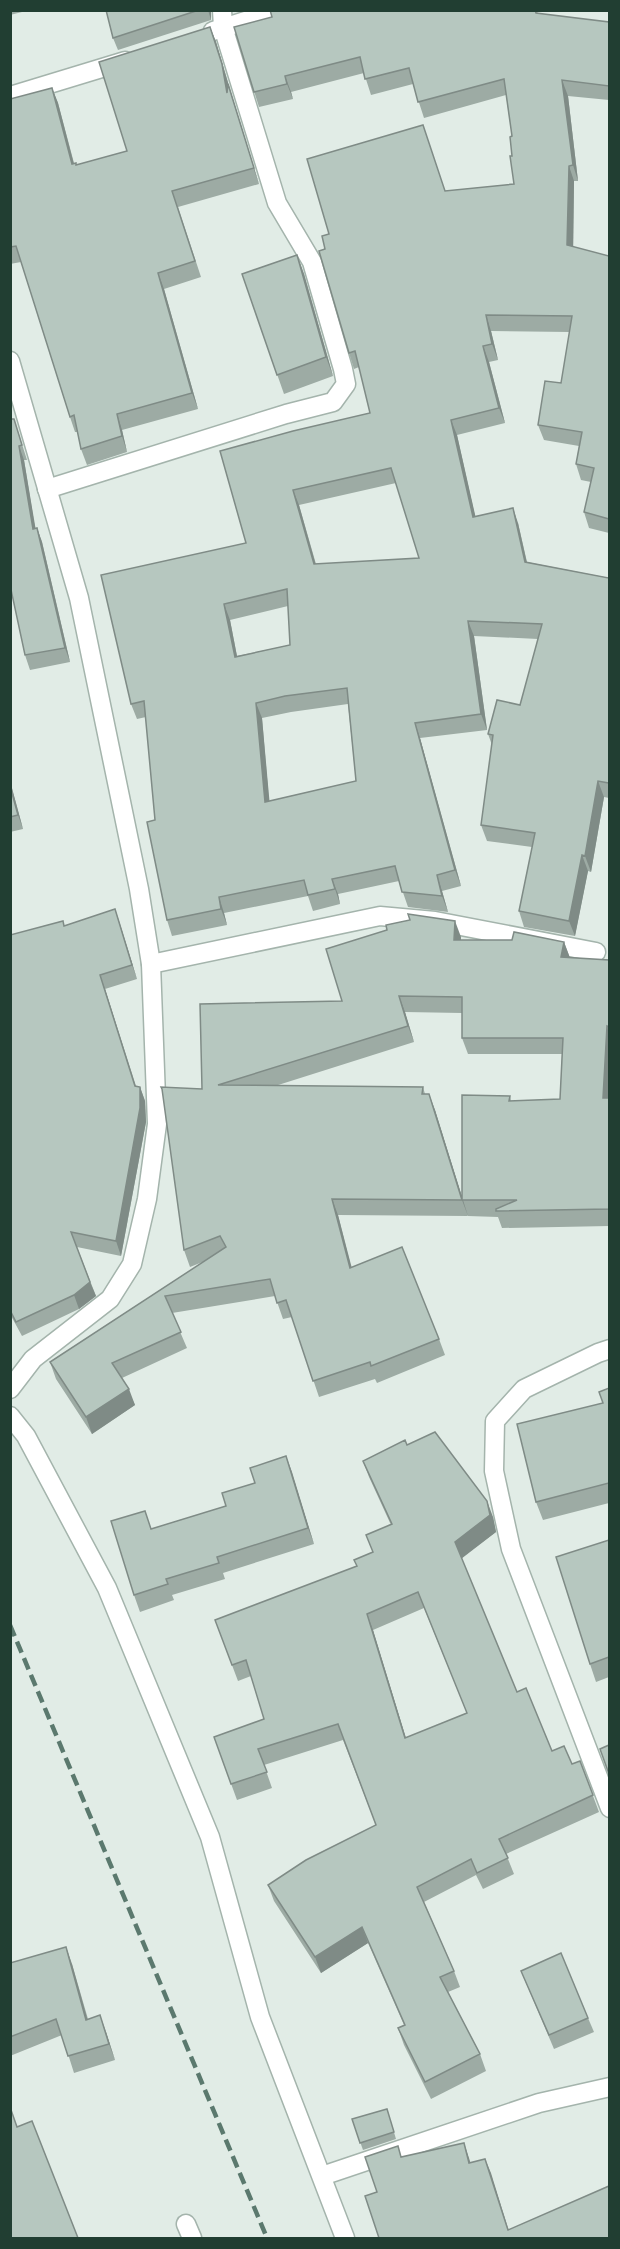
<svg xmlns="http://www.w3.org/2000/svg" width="620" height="2249" font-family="Roboto,sans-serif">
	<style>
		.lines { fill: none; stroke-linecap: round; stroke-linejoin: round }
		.minor-casing { stroke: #a4b4ac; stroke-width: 21 }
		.minor { stroke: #fff; stroke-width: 18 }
		.rail { stroke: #5b796e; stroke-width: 4.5; stroke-dasharray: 12 6; stroke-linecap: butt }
		.wall { fill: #9daba4; fill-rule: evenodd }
		.shaded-wall { fill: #7f8b86 }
		.building { fill: #b6c7bf; stroke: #7f8b86; stroke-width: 1.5; fill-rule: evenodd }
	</style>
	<rect width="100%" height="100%" fill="#e1ece6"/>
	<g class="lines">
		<defs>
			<g id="minor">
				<polyline points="213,31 281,10"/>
				<polyline points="10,96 125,61"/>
				<polyline points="10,361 79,598 139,889 151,964 157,1124 147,1199 132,1264 110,1299 33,1359 10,1389"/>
				<polyline points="47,489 286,414 333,402 346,384 343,369 312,262 277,203 223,27 222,10"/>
				<polyline points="151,964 380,916 435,921 596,952"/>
				<polyline points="610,1349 598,1353 524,1389 495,1421 494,1471 511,1549 610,1808"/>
				<polyline points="10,1416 26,1436 107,1588 210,1837 260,2017 345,2238"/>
				<polyline points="322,2176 539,2103 610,2087"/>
				<polyline points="186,2224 192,2238"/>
			</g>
		</defs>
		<use href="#minor" class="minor-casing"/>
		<use href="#minor" class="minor"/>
		<polyline class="rail" points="10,1625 267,2238"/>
	</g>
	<g class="wall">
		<polygon points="10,10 30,10 10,15"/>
		<polygon points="106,10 211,10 211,20 118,50 113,38"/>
		<path d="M537,10L538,14L609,22V100L568,96L578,181H574L573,247L609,256V533L589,528L584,512L591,482L581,480L576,464L579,446L544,440L538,425L561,383L570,332L491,331L498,360L489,362L505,423L457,435L475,516L518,523L527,562L609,578V798L604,797L591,872L588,871L575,936L524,927L519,911L532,847L487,841L481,825L492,745L488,734L520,705L538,639L474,636L487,730L420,738L461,886L442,891L448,912L408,907L399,881L338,894L340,904L313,911L308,896L224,913L227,925L172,936L167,920L155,820L146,717L137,719L131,704L246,543L220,451L370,413L359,367L354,369L349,353L325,249L329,234L428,140L445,191L514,184L512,136L506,95L424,118L413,84L371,95L364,73L291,92L293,99L259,107L234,27ZM396,483L419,558L316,564L299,505ZM288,606L290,645L237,656L230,620ZM348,704L356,781L269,801L262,718L291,712Z"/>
		<polygon points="210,27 216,42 229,86 259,184 178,207 201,277 164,289 198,409 122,430 127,452 87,465 81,449 78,432 75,432 70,417 21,262 10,264 10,222 52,88 58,103 74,163 76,165 127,151"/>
		<polygon points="297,255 304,274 333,376 284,394 242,274"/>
		<polygon points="10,419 14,419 27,460 24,460 35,528 37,528 42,542 70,662 30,670 25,655 13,598 10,599"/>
		<polygon points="10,781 23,829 10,832"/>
		<polygon points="115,909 137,979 105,989 136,1086 140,1087 145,1101 146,1122 121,1256 77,1247 96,1296 79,1309 22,1336 10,1314 10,935 64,926"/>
		<path d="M461,937V940L564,942L570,958L609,960V1226L502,1228L498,1217L468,1216L467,1215L468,1216L338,1215L351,1267L439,1339L445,1355L377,1383L375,1379L319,1397L292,1317L283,1319L275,1296L172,1313L187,1348L122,1378L135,1405L92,1434L56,1379L50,1362L205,1261L190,1267L184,1250L202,1089L342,1001ZM405,1012L462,1013V1038L468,1054H562L560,1099L511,1101L510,1096L462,1197L435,1110L425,1094L423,1087L275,1086L414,1042Z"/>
		<polygon points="609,1388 609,1503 543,1520 536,1502 603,1403"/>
		<path d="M407,1445L493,1517L496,1532L461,1558L517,1692L552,1751L572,1764L580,1761L599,1812L506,1854L514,1874L483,1889L476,1875L424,1902L454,1971L460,1987L448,1992L480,2054L486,2071L431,2099L404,2045L398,2028L404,2025L368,1943L321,1973L274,1901L268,1885L376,1825L343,1740L264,1765L272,1788L237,1800L214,1737L264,1719L251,1676L238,1681L215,1620L357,1567L373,1552L366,1535L391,1525L369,1477L363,1461ZM424,1608L467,1713L406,1738L373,1630Z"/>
		<polygon points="286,1456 314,1544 223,1573 225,1579 172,1595 174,1600 140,1612 134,1595 151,1529 226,1506"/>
		<polygon points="609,1540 609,1677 596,1682 590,1664"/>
		<polygon points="10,1963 72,1964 88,2019 106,2032 115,2060 74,2073 62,2035 10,2056"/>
		<polygon points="521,1971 588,2018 594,2032 554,2049"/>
		<polygon points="387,2109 396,2139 363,2150 352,2119"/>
	</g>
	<g class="shaded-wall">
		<polygon points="208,10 211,10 211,20"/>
		<polygon points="210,27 216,42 229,86 259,184 227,93"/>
		<polygon points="285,76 291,92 293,99 287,84"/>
		<polygon points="562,80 568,96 578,181 573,165"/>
		<polygon points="52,88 58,103 78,180 72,164"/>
		<polygon points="569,166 574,181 573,261 567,245"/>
		<polygon points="297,255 304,274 333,376 326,357"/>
		<polygon points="158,273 164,289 198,409 192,393"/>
		<polygon points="486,315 491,331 498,360 492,344"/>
		<polygon points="483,346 489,362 505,423 499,408"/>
		<polygon points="117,414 122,430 127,452 122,436"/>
		<polygon points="451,420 457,435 479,532 473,517"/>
		<polygon points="19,446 24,460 38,543 33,529"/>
		<polygon points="293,490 299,505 320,580 314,564"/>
		<polygon points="513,508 518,523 530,577 525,562"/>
		<polygon points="37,528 42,542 70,662 65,648"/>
		<polygon points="224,604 230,620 240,672 235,657"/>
		<polygon points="468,621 474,636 487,730 481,714"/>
		<polygon points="256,703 262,718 271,818 265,802"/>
		<polygon points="415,723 420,738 461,886 455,870"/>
		<polygon points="10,781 23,829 18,815 10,786"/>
		<polygon points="598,781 604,797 591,872 585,856"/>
		<polygon points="582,855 588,871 575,936 569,921"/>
		<polygon points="437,875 442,891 448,912 442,896"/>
		<polygon points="332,879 338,894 340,904 335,889"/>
		<polygon points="219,897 224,913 227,925 221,909"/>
		<polygon points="115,909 120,924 137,979 132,965"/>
		<polygon points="455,921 461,937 460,956 454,940"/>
		<polygon points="564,942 570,958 561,957"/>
		<polygon points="100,975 105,989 140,1101 135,1086"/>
		<polygon points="399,996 405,1012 414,1042 408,1026"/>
		<polygon points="607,1026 609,1034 609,1114 603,1098"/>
		<polygon points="140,1087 145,1101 146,1122 121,1256 116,1241"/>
		<polygon points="429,1094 435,1110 468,1216 462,1200"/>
		<polygon points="332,1199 338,1215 356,1284 350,1268"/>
		<polygon points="90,1282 96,1296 79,1309 74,1295"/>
		<polygon points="129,1389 135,1405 92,1434 86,1417"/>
		<polygon points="286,1456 292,1472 314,1544 308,1528"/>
		<polygon points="487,1501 493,1517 496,1532 461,1559 455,1542"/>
		<polygon points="367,1614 373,1630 411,1755 405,1738"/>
		<polygon points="362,1927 368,1943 321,1973 315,1957"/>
		<polygon points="66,1947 72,1964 92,2036 86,2020"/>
		<polygon points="100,2015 106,2032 115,2060 109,2044"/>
		<polygon points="464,2143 469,2158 475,2178 469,2163"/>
		<polygon points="485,2159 491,2173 511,2238 508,2230"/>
	</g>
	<g class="building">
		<polygon points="106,10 199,10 113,38"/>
		<path d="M270,10H535L536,13L609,22V86L562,80L573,165L569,166L567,245L609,256V519L584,512L594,468L576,464L582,432L538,425L545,381L561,383L572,316L486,315L492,344L483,346L499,408L451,420L473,517L513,508L525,562L609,578V783L598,781L585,856L582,855L569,921L519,911L535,833L481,825L493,735L488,734L497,700L520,705L542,624L468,621L481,714L415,723L455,870L437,875L442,896L402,892L395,866L332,879L335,889L308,895L304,880L219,897L221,909L167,920L147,822L155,820L144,701L131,704L101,575L246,543L220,451L293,431L370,413L355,351L349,353L319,251L325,249L322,236L329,234L307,159L423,125L445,191L514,184L510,156H512L510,137L512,136L504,79L418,102L409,68L365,79L360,57L285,76L287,84L254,92L234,27L272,17ZM391,468L419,558L314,564L293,490ZM287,589L290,645L235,657L224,604ZM347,688L356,781L265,802L256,703L285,696Z"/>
		<polygon points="210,27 222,64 227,93 228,84 254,168 172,191 195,261 158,273 192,393 117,414 122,436 81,449 74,415 70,417 16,246 10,247 10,99 52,88 72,164 76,163 76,165 127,151 99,62"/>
		<polygon points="297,255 326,357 277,375 242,274"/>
		<polygon points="10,419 14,419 22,445 19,446 33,529 37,528 65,648 25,655 10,585"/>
		<polygon points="10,786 18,815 10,817"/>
		<polygon points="115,909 132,965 100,975 135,1086 140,1087 140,1108 116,1241 71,1232 90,1282 74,1295 16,1322 10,1310 10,935 63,921 64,926"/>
		<polygon points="408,914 455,921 454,940 512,940 514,932 564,942 561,957 609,960 609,1027 607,1026 603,1098 609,1098 609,1209 496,1211 496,1209 517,1200 462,1200 462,1095 510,1096 509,1101 560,1099 563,1038 462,1038 462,997 399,996 408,1026 218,1085 423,1087 422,1094 429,1094 462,1200 332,1199 350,1268 402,1247 439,1339 371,1366 370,1362 313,1381 286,1300 277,1303 270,1279 165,1296 181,1332 112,1363 129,1389 86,1417 50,1362 226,1247 220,1236 184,1250 162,1089 161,1087 202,1089 200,1004 342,1001 326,949 387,930 386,925 410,920"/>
		<polygon points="609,1388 609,1483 536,1502 517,1424 603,1403 599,1392"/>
		<path d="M435,1432L487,1501L490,1515L455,1542L517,1692L526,1688L552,1751L564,1746L572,1764L580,1761L593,1795L499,1839L508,1858L477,1873L471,1859L417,1887L454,1971L440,1977L480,2054L425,2082L398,2028L405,2025L362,1927L315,1957L268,1885L306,1860L376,1825L338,1724L258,1749L267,1772L231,1784L214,1737L264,1719L246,1660L232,1665L215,1620L357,1566L354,1560L373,1552L366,1535L392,1524L363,1461L405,1440L407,1445ZM418,1592L467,1713L405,1738L367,1614Z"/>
		<polygon points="286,1456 308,1528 217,1557 219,1563 166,1579 168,1584 134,1595 111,1521 145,1511 151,1529 226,1506 222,1493 255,1483 250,1468"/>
		<polygon points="609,1540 609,1657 590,1664 556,1557"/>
		<polygon points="609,1745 609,1774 600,1749"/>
		<polygon points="66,1947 86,2020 100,2015 109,2044 68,2056 56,2019 10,2037 10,1963"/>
		<polygon points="561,1953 588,2018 549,2035 521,1971"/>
		<polygon points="10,2107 17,2127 32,2121 78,2238 10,2238"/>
		<polygon points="387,2109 394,2132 360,2143 352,2119"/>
		<polygon points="464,2143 469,2163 485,2159 508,2230 609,2186 609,2238 379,2238 365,2196 377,2192 365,2157 398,2146 401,2157"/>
	</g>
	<rect width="620" height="2249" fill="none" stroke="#213e32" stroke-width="24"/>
</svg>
